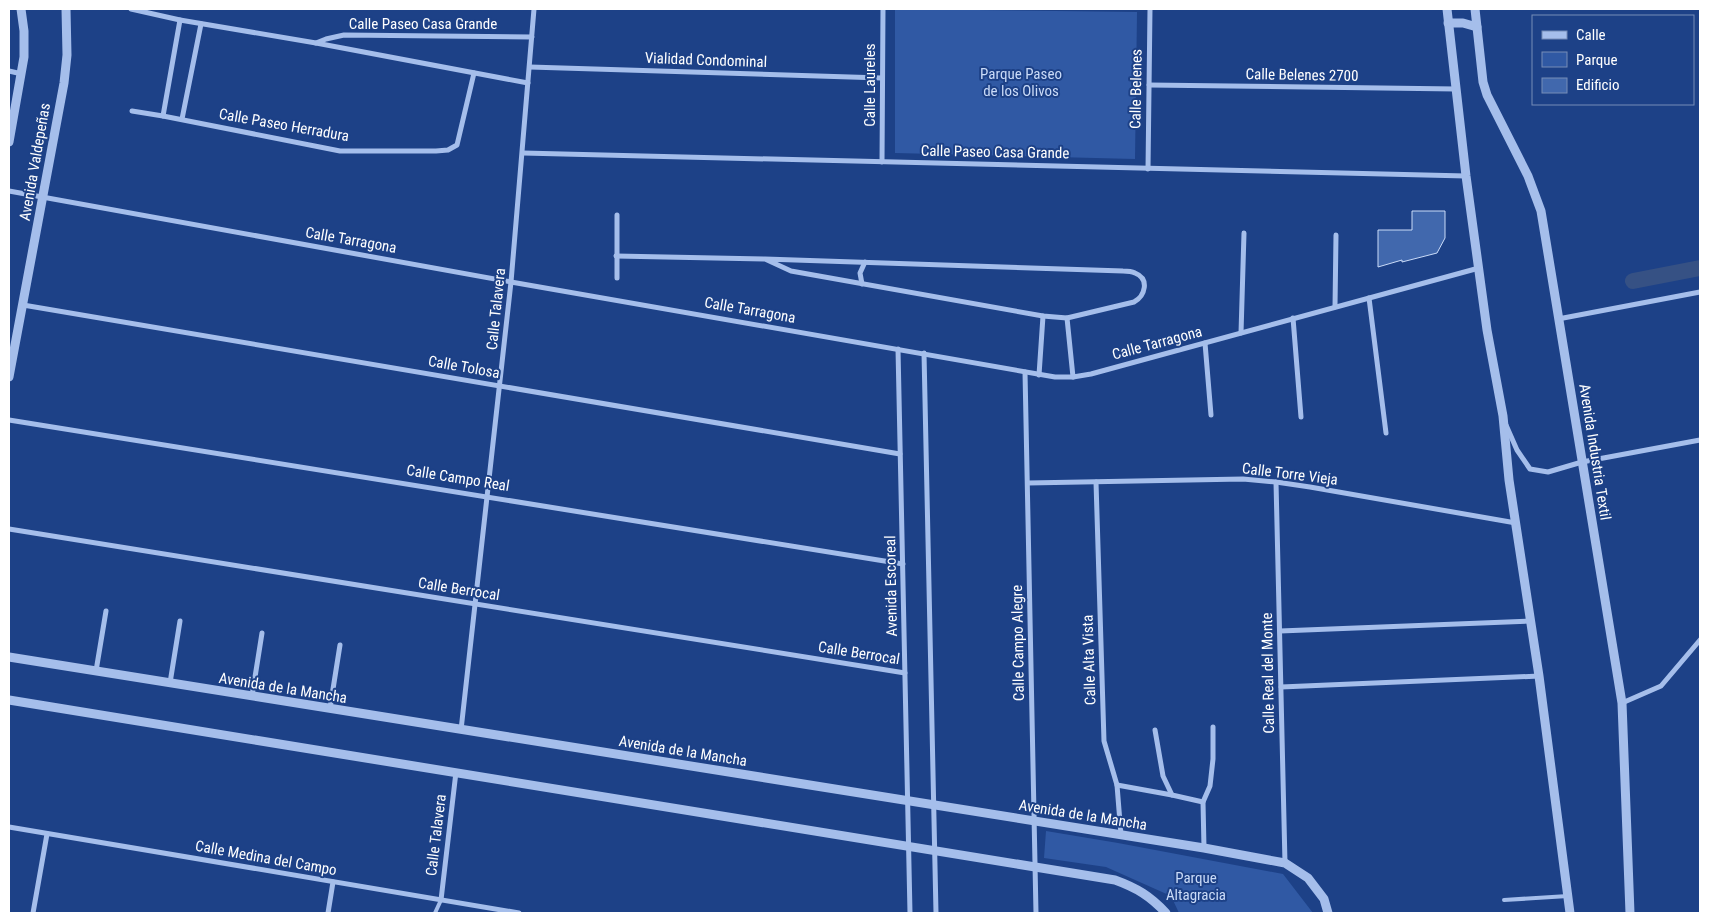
<svg xmlns="http://www.w3.org/2000/svg" width="1709" height="922" font-family="'Roboto Condensed',sans-serif">
	<style>
		.green { fill: #3059a4 }
		.lines { fill: none; stroke-linecap: round; stroke-linejoin: round }
		.canal { stroke: #365184; stroke-width: 16 }
		.building { fill: #4168ad; stroke: #cadbf8 }
		.service { stroke: #a5beeb; stroke-width: 4 }
		.minor { stroke: #a5beeb; stroke-width: 5 }
		.tertiary { stroke: #a5beeb; stroke-width: 9 }
		.labels { text-anchor: middle; stroke-width: 4; stroke-linejoin: round; paint-order: stroke }
		.street-label { font-size: 15px; fill: #fff; stroke: #1d4187 }
		.park-label { font-size: 15px; fill: #cadbf8; stroke: #1d4187 }
	</style>
	<rect width="100%" height="100%" fill="#1d4187"/>
	<g class="green">
		<polygon points="895,9 1137,12 1135,159 895,153"/>
		<polygon points="1046,831 1118,843 1283,874 1313,913 1179,913 1171,896 1106,867 1044,858"/>
	</g>
	<g class="lines">
		<polyline class="canal" points="1633,281 1700,268"/>
	</g>
	<polygon class="building" points="1412,211 1445,211 1445,238 1437,253 1402,262 1402,260 1378,267 1378,230 1412,230"/>
	<g class="lines">
		<g class="service">
			<polyline points="1504,900 1568,896"/>
			<polyline points="435,913 441,900"/>
		</g>
		<g class="minor">
			<polyline points="131,9 180,20 316,43 528,83"/>
			<polyline points="316,43 326,39 344,35 532,37"/>
			<polyline points="530,67 882,78"/>
			<polyline points="9,71 22,74"/>
			<polyline points="1149,85 1456,89"/>
			<polyline points="132,111 163,116 340,151 436,151 448,150 457,145 474,73"/>
			<polyline points="163,116 180,20"/>
			<polyline points="182,119 201,24"/>
			<polyline points="523,153 1466,176"/>
			<polyline points="882,162 883,9"/>
			<polyline points="1148,169 1150,9"/>
			<polyline points="9,191 511,282 1055,377 1073,377 1091,374 1479,268"/>
			<path d="M616,256L765,259L1123,271C1127,271 1131,271 1135,273C1150,279 1145,296 1134,302L1067,318L1043,316L791,271L765,259"/>
			<polyline points="617,278 617,215"/>
			<polyline points="862,284 860,273 865,262"/>
			<polyline points="1369,298 1386,433"/>
			<polyline points="23,305 900,454"/>
			<polyline points="1335,307 1336,235"/>
			<polyline points="1067,318 1073,377"/>
			<polyline points="1293,318 1301,417"/>
			<polyline points="1558,319 1700,292"/>
			<polyline points="1241,333 1244,233"/>
			<polyline points="1205,343 1211,415"/>
			<polyline points="898,349 910,913"/>
			<polyline points="924,353 936,913"/>
			<polyline points="1025,372 1036,913"/>
			<polyline points="1039,375 1043,316"/>
			<polyline points="9,420 903,564"/>
			<polyline points="1506,425 1517,450 1530,469 1548,472 1582,462 1700,440"/>
			<polyline points="1096,482 1104,741 1117,785 1121,835"/>
			<polyline points="1276,482 1285,863"/>
			<polyline points="1028,483 1243,479 1276,482 1310,487 1516,523"/>
			<polyline points="9,529 905,673"/>
			<polyline points="1280,631 1531,621"/>
			<polyline points="96,671 106,611"/>
			<polyline points="170,683 180,621"/>
			<polyline points="1281,687 1539,676"/>
			<polyline points="252,696 262,633"/>
			<polyline points="1622,703 1661,686 1700,640"/>
			<polyline points="330,708 340,645"/>
			<polyline points="461,730 511,282 534,9"/>
			<polyline points="1155,730 1163,776 1172,795 1203,802"/>
			<polyline points="1117,785 1172,795"/>
			<polyline points="9,827 519,913"/>
			<polyline points="1204,848 1203,802 1210,786 1213,759 1213,727"/>
			<polyline points="441,900 456,772"/>
			<polyline points="33,913 47,834"/>
			<polyline points="328,913 333,882"/>
		</g>
		<g class="tertiary">
			<polyline points="1447,9 1466,176 1487,330 1503,416 1509,480 1539,676 1570,913"/>
			<polyline points="1475,9 1483,82 1487,95 1528,176 1541,211 1622,703 1630,913"/>
			<polyline points="1448,23 1463,23 1477,27"/>
			<polyline points="9,142 24,57 24,31 21,9"/>
			<polyline points="9,377 64,83 67,55 66,9"/>
			<polyline points="9,657 1204,848 1285,863 1308,878 1324,899 1328,913"/>
			<path d="M9,700L1115,880C1137,888 1150,896 1166,913"/>
		</g>
	</g>
	<g class="labels">
		<g class="street-label">
			<text x="423" y="29">Calle Paseo Casa Grande</text>
			<text transform="translate(706 60) rotate(2)" y="5">Vialidad Condominal</text>
			<text transform="translate(1302 75) rotate(1)" y="5">Calle Belenes 2700</text>
			<text transform="translate(870 85) rotate(-90)" y="5">Calle Laureles</text>
			<text transform="translate(1136 89) rotate(-89)" y="5">Calle Belenes</text>
			<text transform="translate(284 125) rotate(10)" y="5">Calle Paseo Herradura</text>
			<text transform="translate(995 152) rotate(1)" y="5">Calle Paseo Casa Grande</text>
			<text transform="translate(35 162) rotate(-80)" y="5">Avenida Valdepeñas</text>
			<text transform="translate(351 240) rotate(10)" y="5">Calle Tarragona</text>
			<text transform="translate(496 309) rotate(-84)" y="5">Calle Talavera</text>
			<text transform="translate(750 310) rotate(10)" y="5">Calle Tarragona</text>
			<text transform="translate(1157 343) rotate(-15)" y="5">Calle Tarragona</text>
			<text transform="translate(464 367) rotate(10)" y="5">Calle Tolosa</text>
			<text transform="translate(1595 452) rotate(81)" y="5">Avenida Industria Textil</text>
			<text transform="translate(1290 474) rotate(7)" y="5">Calle Torre Vieja</text>
			<text transform="translate(458 478) rotate(9)" y="5">Calle Campo Real</text>
			<text transform="translate(891 586) rotate(-91)" y="5">Avenida Escoreal</text>
			<text transform="translate(459 589) rotate(9)" y="5">Calle Berrocal</text>
			<text transform="translate(1018 643) rotate(-91)" y="5">Calle Campo Alegre</text>
			<text transform="translate(859 653) rotate(9)" y="5">Calle Berrocal</text>
			<text transform="translate(1089 660) rotate(-92)" y="5">Calle Alta Vista</text>
			<text transform="translate(1268 673) rotate(-91)" y="5">Calle Real del Monte</text>
			<text transform="translate(283 688) rotate(9)" y="5">Avenida de la Mancha</text>
			<text transform="translate(683 751) rotate(9)" y="5">Avenida de la Mancha</text>
			<text transform="translate(1083 815) rotate(9)" y="5">Avenida de la Mancha</text>
			<text transform="translate(436 835) rotate(-83)" y="5">Calle Talavera</text>
			<text transform="translate(266 858) rotate(10)" y="5">Calle Medina del Campo</text>
		</g>
		<g class="park-label">
			<text x="1021" y="79">Parque Paseo<tspan x="1021" dy="17">de los Olivos</tspan></text>
			<text x="1196" y="883">Parque<tspan x="1196" dy="17">Altagracia</tspan></text>
		</g>
	</g>
	<rect width="1709" height="922" fill="none" stroke="#ffffff" stroke-width="20"/>
	<rect x="1532" y="15" width="162" height="90" fill="#1d4187" stroke="#778db7"/>
	<rect x="1542" y="31" width="25" height="8" fill="#a5beeb" stroke="#778db7"/>
	<text x="1576" y="40" font-size="15" fill="#ffffff">Calle</text>
	<rect x="1542" y="52" width="25" height="15" fill="#3059a4" stroke="#778db7"/>
	<text x="1576" y="65" font-size="15" fill="#ffffff">Parque</text>
	<rect x="1542" y="78" width="25" height="15" fill="#4168ad" stroke="#778db7"/>
	<text x="1576" y="90" font-size="15" fill="#ffffff">Edificio</text>
</svg>
